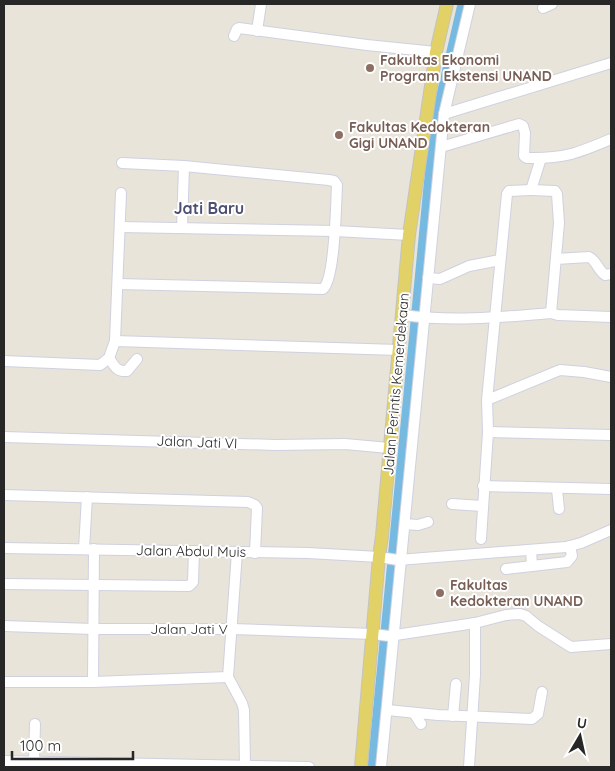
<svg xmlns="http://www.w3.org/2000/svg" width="615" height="771" font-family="Quicksand,sans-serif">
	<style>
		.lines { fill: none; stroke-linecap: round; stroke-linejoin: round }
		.canal { stroke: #76b9e1; stroke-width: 9 }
		.minor-casing { stroke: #cfd1df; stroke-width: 12 }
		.major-casing { stroke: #c3c3c3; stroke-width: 14 }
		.minor { stroke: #fff; stroke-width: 10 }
		.major { stroke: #e1d166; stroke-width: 12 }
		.education-dot { fill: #8d6e63; stroke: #fff; stroke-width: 2 }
		.labels { text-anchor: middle; stroke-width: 4; stroke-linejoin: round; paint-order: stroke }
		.education-label { font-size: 14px; font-weight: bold; fill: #785e54; stroke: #fff; text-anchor: start }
		.street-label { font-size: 14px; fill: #272727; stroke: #fff }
		.quarter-label { font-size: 16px; font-weight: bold; fill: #4d4f72; stroke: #fff }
	</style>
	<rect width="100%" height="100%" fill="#e8e4da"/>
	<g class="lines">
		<polyline class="canal" points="372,767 434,125 462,4"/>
		<defs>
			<g id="minor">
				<polyline points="543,8 552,4"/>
				<polyline points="257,31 261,4"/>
				<polyline points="234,36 237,29 239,28 367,45 436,52"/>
				<polyline points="444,114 611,63"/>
				<path d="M441,147L519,124L523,126L525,133L524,156L527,158C564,159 578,153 611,139"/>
				<polyline points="531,190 555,191 557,194 559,223 551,313"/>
				<polyline points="121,227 335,231 409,235"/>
				<polyline points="182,228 184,166"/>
				<path d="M556,259L589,257C596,260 598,270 605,275L611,274"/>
				<polyline points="428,278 440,279 469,266 500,260"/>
				<path d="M118,284L323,289C335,279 336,204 337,185L334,181L329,180L184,166L122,163"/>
				<path d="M403,315C451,322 503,317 551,313L558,315L611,317"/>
				<polyline points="115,341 399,350"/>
				<path d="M109,358C114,366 117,372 127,371L137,359"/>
				<polyline points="4,361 100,365 109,358 115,341 121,193"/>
				<polyline points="487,400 560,370 584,372 611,377"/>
				<polyline points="488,432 611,435"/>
				<polyline points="4,437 276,445 345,444 389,448"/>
				<polyline points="483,486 611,489"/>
				<polyline points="557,489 559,509"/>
				<polyline points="4,495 248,502 255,505 257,508 255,553"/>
				<polyline points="452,504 482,506"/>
				<polyline points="405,524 418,525 428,522"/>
				<polyline points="481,539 488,432 487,400 507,194 509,191 531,190 541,158"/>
				<polyline points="4,548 308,553 379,557 398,560 566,547 581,543 611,530"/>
				<polyline points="84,549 87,497"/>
				<polyline points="531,550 532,566 567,562 572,556 570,546"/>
				<polyline points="237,552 228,677 242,703 244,710 245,765"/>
				<polyline points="506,569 532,566"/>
				<polyline points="4,584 189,586 193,582 194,551"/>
				<polyline points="4,626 93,629 232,629 373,634 389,636 475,623 506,615 520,614 526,616 538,626 571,647 611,644"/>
				<polyline points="4,682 93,682 228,677"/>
				<polyline points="93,682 94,549"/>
				<polyline points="387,710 438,715 532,719 538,714 542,692"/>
				<polyline points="414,713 421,724"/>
				<polyline points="453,716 456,684"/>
				<polyline points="4,761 309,767"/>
				<polyline points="34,761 35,724"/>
				<polyline points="381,767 444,114 470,4"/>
				<polyline points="469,767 475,675 475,623"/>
			</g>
			<polyline id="major" points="361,767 379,557 382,536 409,235 436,52 447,4"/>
		</defs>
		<use href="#minor" class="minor-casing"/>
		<use href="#major" class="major-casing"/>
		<use href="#minor" class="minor"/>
		<use href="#major" class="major"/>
	</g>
	<g class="education-dot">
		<circle cx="370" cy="68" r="5"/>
		<circle cx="339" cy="135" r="5"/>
		<circle cx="440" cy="593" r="5"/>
	</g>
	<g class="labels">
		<g class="education-label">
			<text x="380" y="65">Fakultas Ekonomi<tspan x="380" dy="16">Program Ekstensi UNAND</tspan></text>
			<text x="349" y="132">Fakultas Kedokteran<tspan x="349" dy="16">Gigi UNAND</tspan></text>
			<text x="450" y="590">Fakultas<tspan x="450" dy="16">Kedokteran UNAND</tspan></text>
		</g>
		<g class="street-label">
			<text transform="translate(396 384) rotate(-85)" y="5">Jalan Perintis Kemerdekaan</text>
			<text transform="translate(197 442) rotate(2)" y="5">Jalan Jati VI</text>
			<text transform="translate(191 551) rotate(1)" y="5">Jalan Abdul Muis</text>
			<text x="189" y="634">Jalan Jati V</text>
		</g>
		<g class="quarter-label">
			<text x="209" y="214">Jati Baru</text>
		</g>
	</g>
	<rect width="615" height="771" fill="none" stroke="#272727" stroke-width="10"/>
	<g transform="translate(580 736) rotate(9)" stroke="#ffffff" stroke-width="4" paint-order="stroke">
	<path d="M0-4L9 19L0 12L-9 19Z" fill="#272727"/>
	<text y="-8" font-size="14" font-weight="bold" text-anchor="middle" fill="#272727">U</text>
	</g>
	<path d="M12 751v8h121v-8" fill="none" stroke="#272727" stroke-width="2.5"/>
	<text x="20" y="751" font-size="15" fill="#272727" stroke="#ffffff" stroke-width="4" paint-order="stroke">100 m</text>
</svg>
